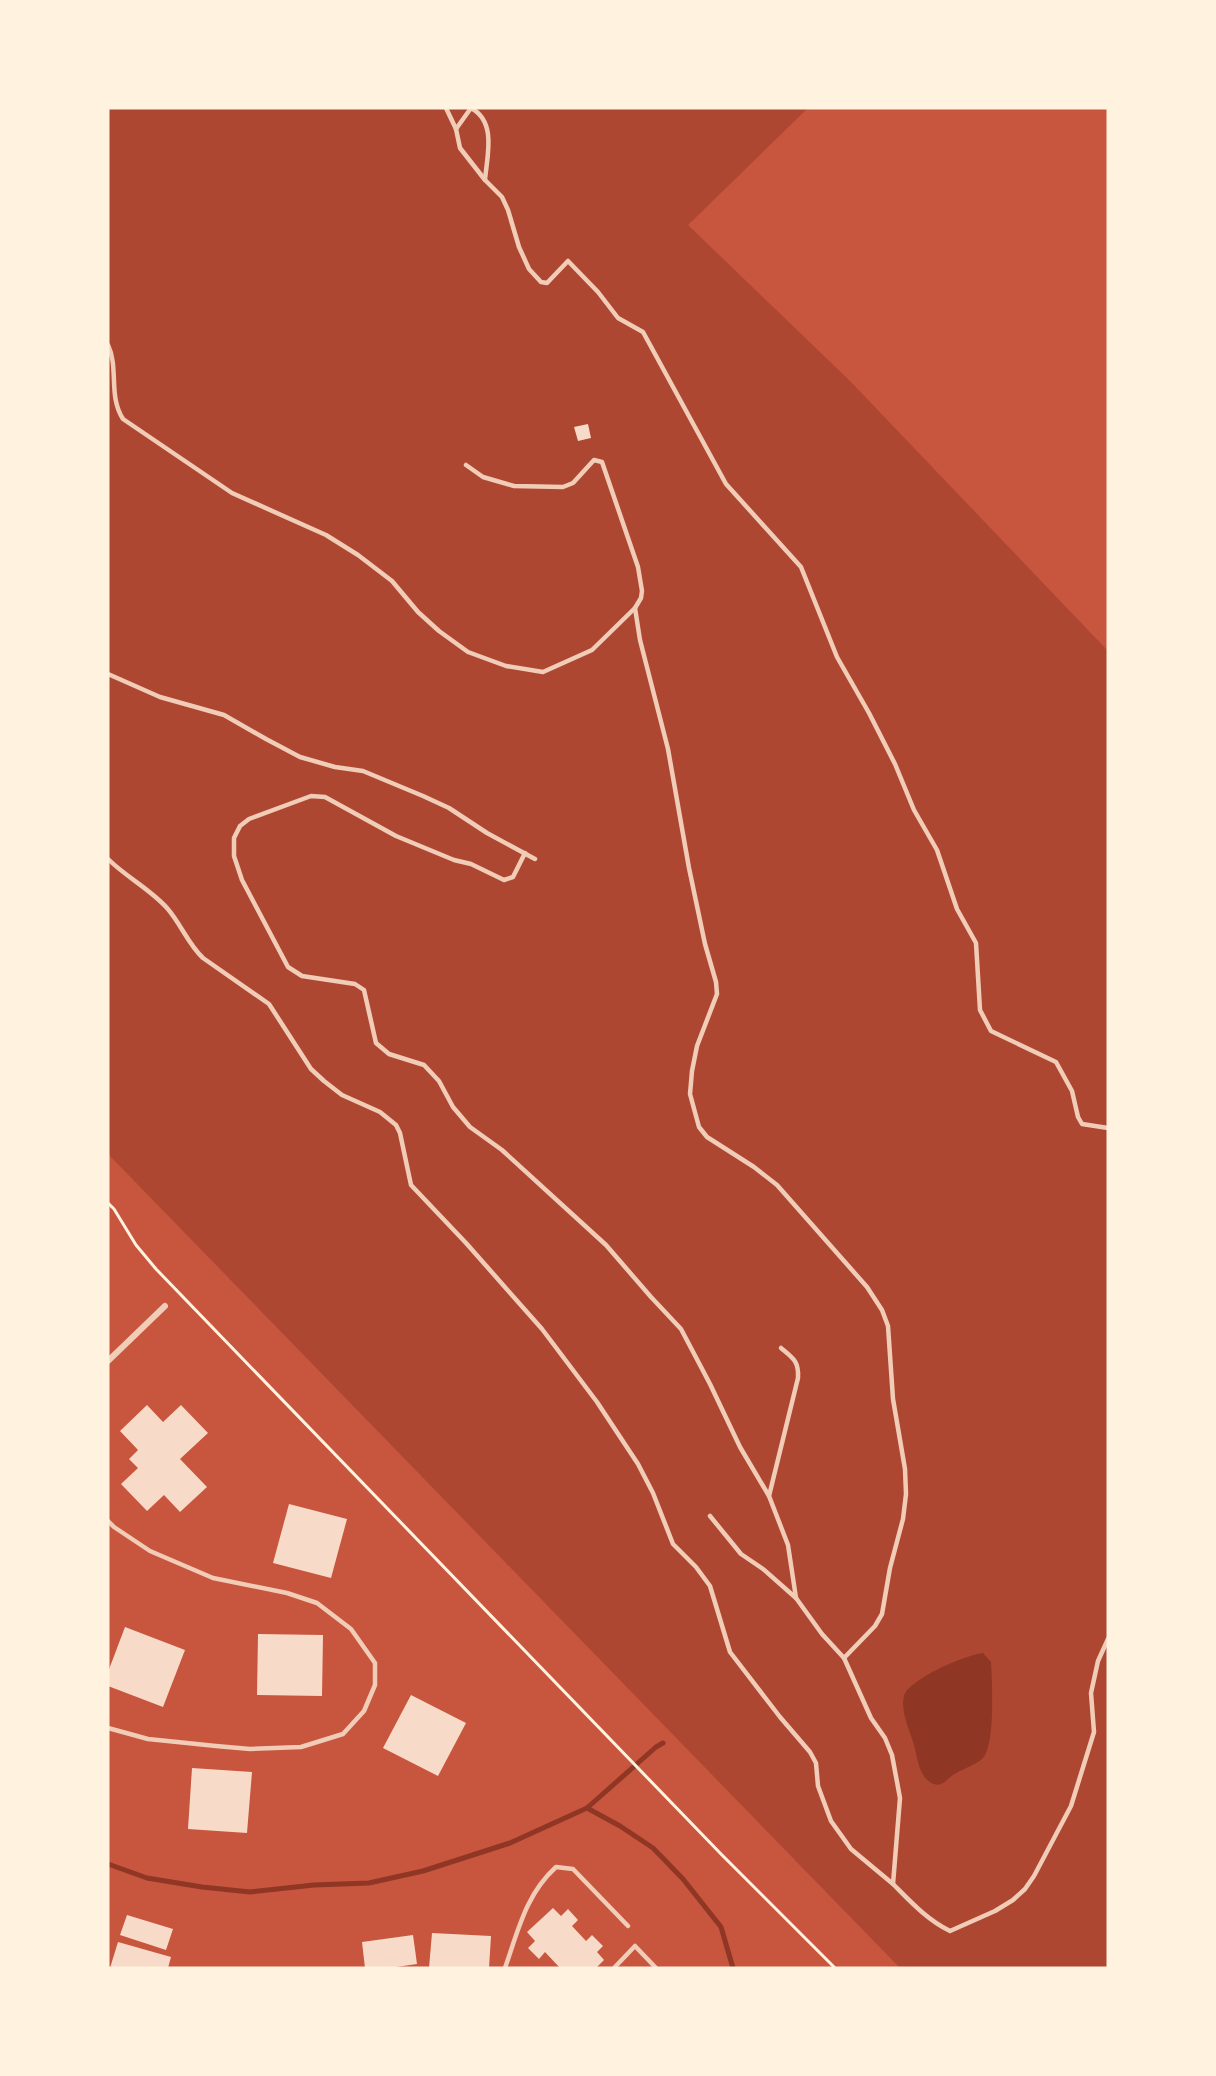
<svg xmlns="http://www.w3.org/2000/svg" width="1216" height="2076" font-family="'Alegreya Sans',sans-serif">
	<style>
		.green { fill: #ae4732 }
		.water { fill: #8f3625 }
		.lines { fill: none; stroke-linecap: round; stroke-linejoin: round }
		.stream { stroke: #8f3625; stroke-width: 5 }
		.building { fill: #f7dbc8 }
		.path { stroke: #fff3e0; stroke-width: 3 }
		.service { stroke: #f1ccb7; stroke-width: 4.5 }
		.minor { stroke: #f1ccb7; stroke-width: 6 }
	</style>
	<rect width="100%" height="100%" fill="#c8553d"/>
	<polygon class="green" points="108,108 808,108 688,225 850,381 1108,651 1108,1968 900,1968 108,1154"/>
	<path class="water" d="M983,1653L991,1662C992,1681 996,1750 981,1760C973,1766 962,1769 953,1775C945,1781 940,1789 930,1782C919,1776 917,1756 914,1745C910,1731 900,1711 904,1696C909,1679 965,1655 983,1653Z"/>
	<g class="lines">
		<g class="stream">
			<polyline points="587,1808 656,1747 663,1743"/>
			<polyline points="108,1864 147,1878 202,1887 250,1892 314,1885 369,1883 423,1871 510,1843 587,1808 620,1826 653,1848 683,1879 721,1927 733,1968"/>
		</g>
	</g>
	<g class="building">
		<polygon points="588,424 591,438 578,441 574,427"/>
		<polygon points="147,1405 163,1422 181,1405 208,1433 180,1459 207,1487 180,1512 164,1495 147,1511 121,1484 138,1468 129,1459 138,1450 120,1431"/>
		<polygon points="289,1504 347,1519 331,1578 273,1563"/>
		<polygon points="125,1627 185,1650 163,1707 108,1686 108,1672"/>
		<polygon points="258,1634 323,1635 322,1696 257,1695"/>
		<polygon points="411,1695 466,1723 438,1776 383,1748"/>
		<polygon points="192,1768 252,1772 247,1833 188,1829"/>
		<polygon points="553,1908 561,1916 568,1909 578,1920 572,1926 586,1941 592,1935 603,1946 597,1952 604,1960 596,1968 560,1968 545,1952 539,1959 528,1948 535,1941 527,1932"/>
		<polygon points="127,1915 173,1929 166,1950 120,1935"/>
		<polygon points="432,1933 491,1936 489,1968 429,1968"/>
		<polygon points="413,1935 417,1964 389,1968 365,1968 362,1942"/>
		<polygon points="118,1942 171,1957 168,1968 110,1968"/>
	</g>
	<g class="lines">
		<polyline class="path" points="108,1203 114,1209 136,1245 156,1269 721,1854 835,1968"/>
		<g class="service">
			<polyline points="446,108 456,129 460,148 485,180 502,197 508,210 519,247 529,269 541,282 547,283 568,261 598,292 618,318 643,332 726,484 801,567 837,657 869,713 895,764 914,810 937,850 957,909 976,943 980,1010 991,1031 1056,1062 1072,1091 1078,1117 1082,1124 1108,1128"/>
			<path d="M456,129L471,108C497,122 487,156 485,180"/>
			<path d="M108,345C119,368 108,396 123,419L232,493L326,535L358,555L392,581L418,612L439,631L468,652L506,666L543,672L592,650L635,608L641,598L642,591L638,567L602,462L594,460L573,483L563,487L514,486L483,477L466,465"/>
			<polyline points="635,608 640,640 668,749 689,868 705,944 716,982 717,994 697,1046 692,1071 690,1094 699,1127 707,1137 754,1167 777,1185 867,1287 882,1310 888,1326 893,1399 905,1469 906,1494 903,1519 890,1568 882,1614 875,1626 844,1658"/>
			<polyline points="108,674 160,697 224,715 266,739 300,757 335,767 363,771 423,796 449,808 487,833 535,859"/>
			<path d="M525,853L513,877L504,880L471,864L454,860L396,836L325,797L311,796L249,819L240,826L234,838V856L242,880L288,967L302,976L355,984L364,990L376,1043L389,1054L424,1065L439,1081L453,1107L470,1127L502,1150L606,1245L651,1297L681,1329L710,1384L740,1447L769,1496L788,1545L796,1598L822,1634L844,1658L871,1718L885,1738L892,1755L900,1798L893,1884C910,1901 927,1920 950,1931L995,1911L1013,1900L1025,1889L1034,1876L1071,1806L1094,1732L1091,1693L1098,1661L1108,1639"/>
			<path d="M108,859C126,877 150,889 167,908C181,924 188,944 203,958L269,1004L311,1069L324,1081L342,1095L380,1112L396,1125L400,1133L411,1185L466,1243L542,1329L597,1402L638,1464L653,1493L673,1544L696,1567L710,1586L730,1652L780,1717L810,1752L816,1763L818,1786L831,1821L851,1849L893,1884"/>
			<path d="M769,1496L798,1378C799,1361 793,1358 781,1348"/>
			<polyline points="710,1516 741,1554 763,1569 796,1598"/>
			<polyline points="108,1521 114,1527 150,1551 213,1578 287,1593 317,1603 351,1629 375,1663 375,1685 364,1711 343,1734 301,1747 250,1749 216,1746 148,1739 108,1728"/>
			<path d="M505,1968C518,1931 526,1894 556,1867L573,1869L628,1926"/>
			<polyline points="614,1968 635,1946 656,1968"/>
		</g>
		<polyline class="minor" points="108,1361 165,1306"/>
	</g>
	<rect width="1216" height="2076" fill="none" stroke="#fff3e0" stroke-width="219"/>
</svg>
